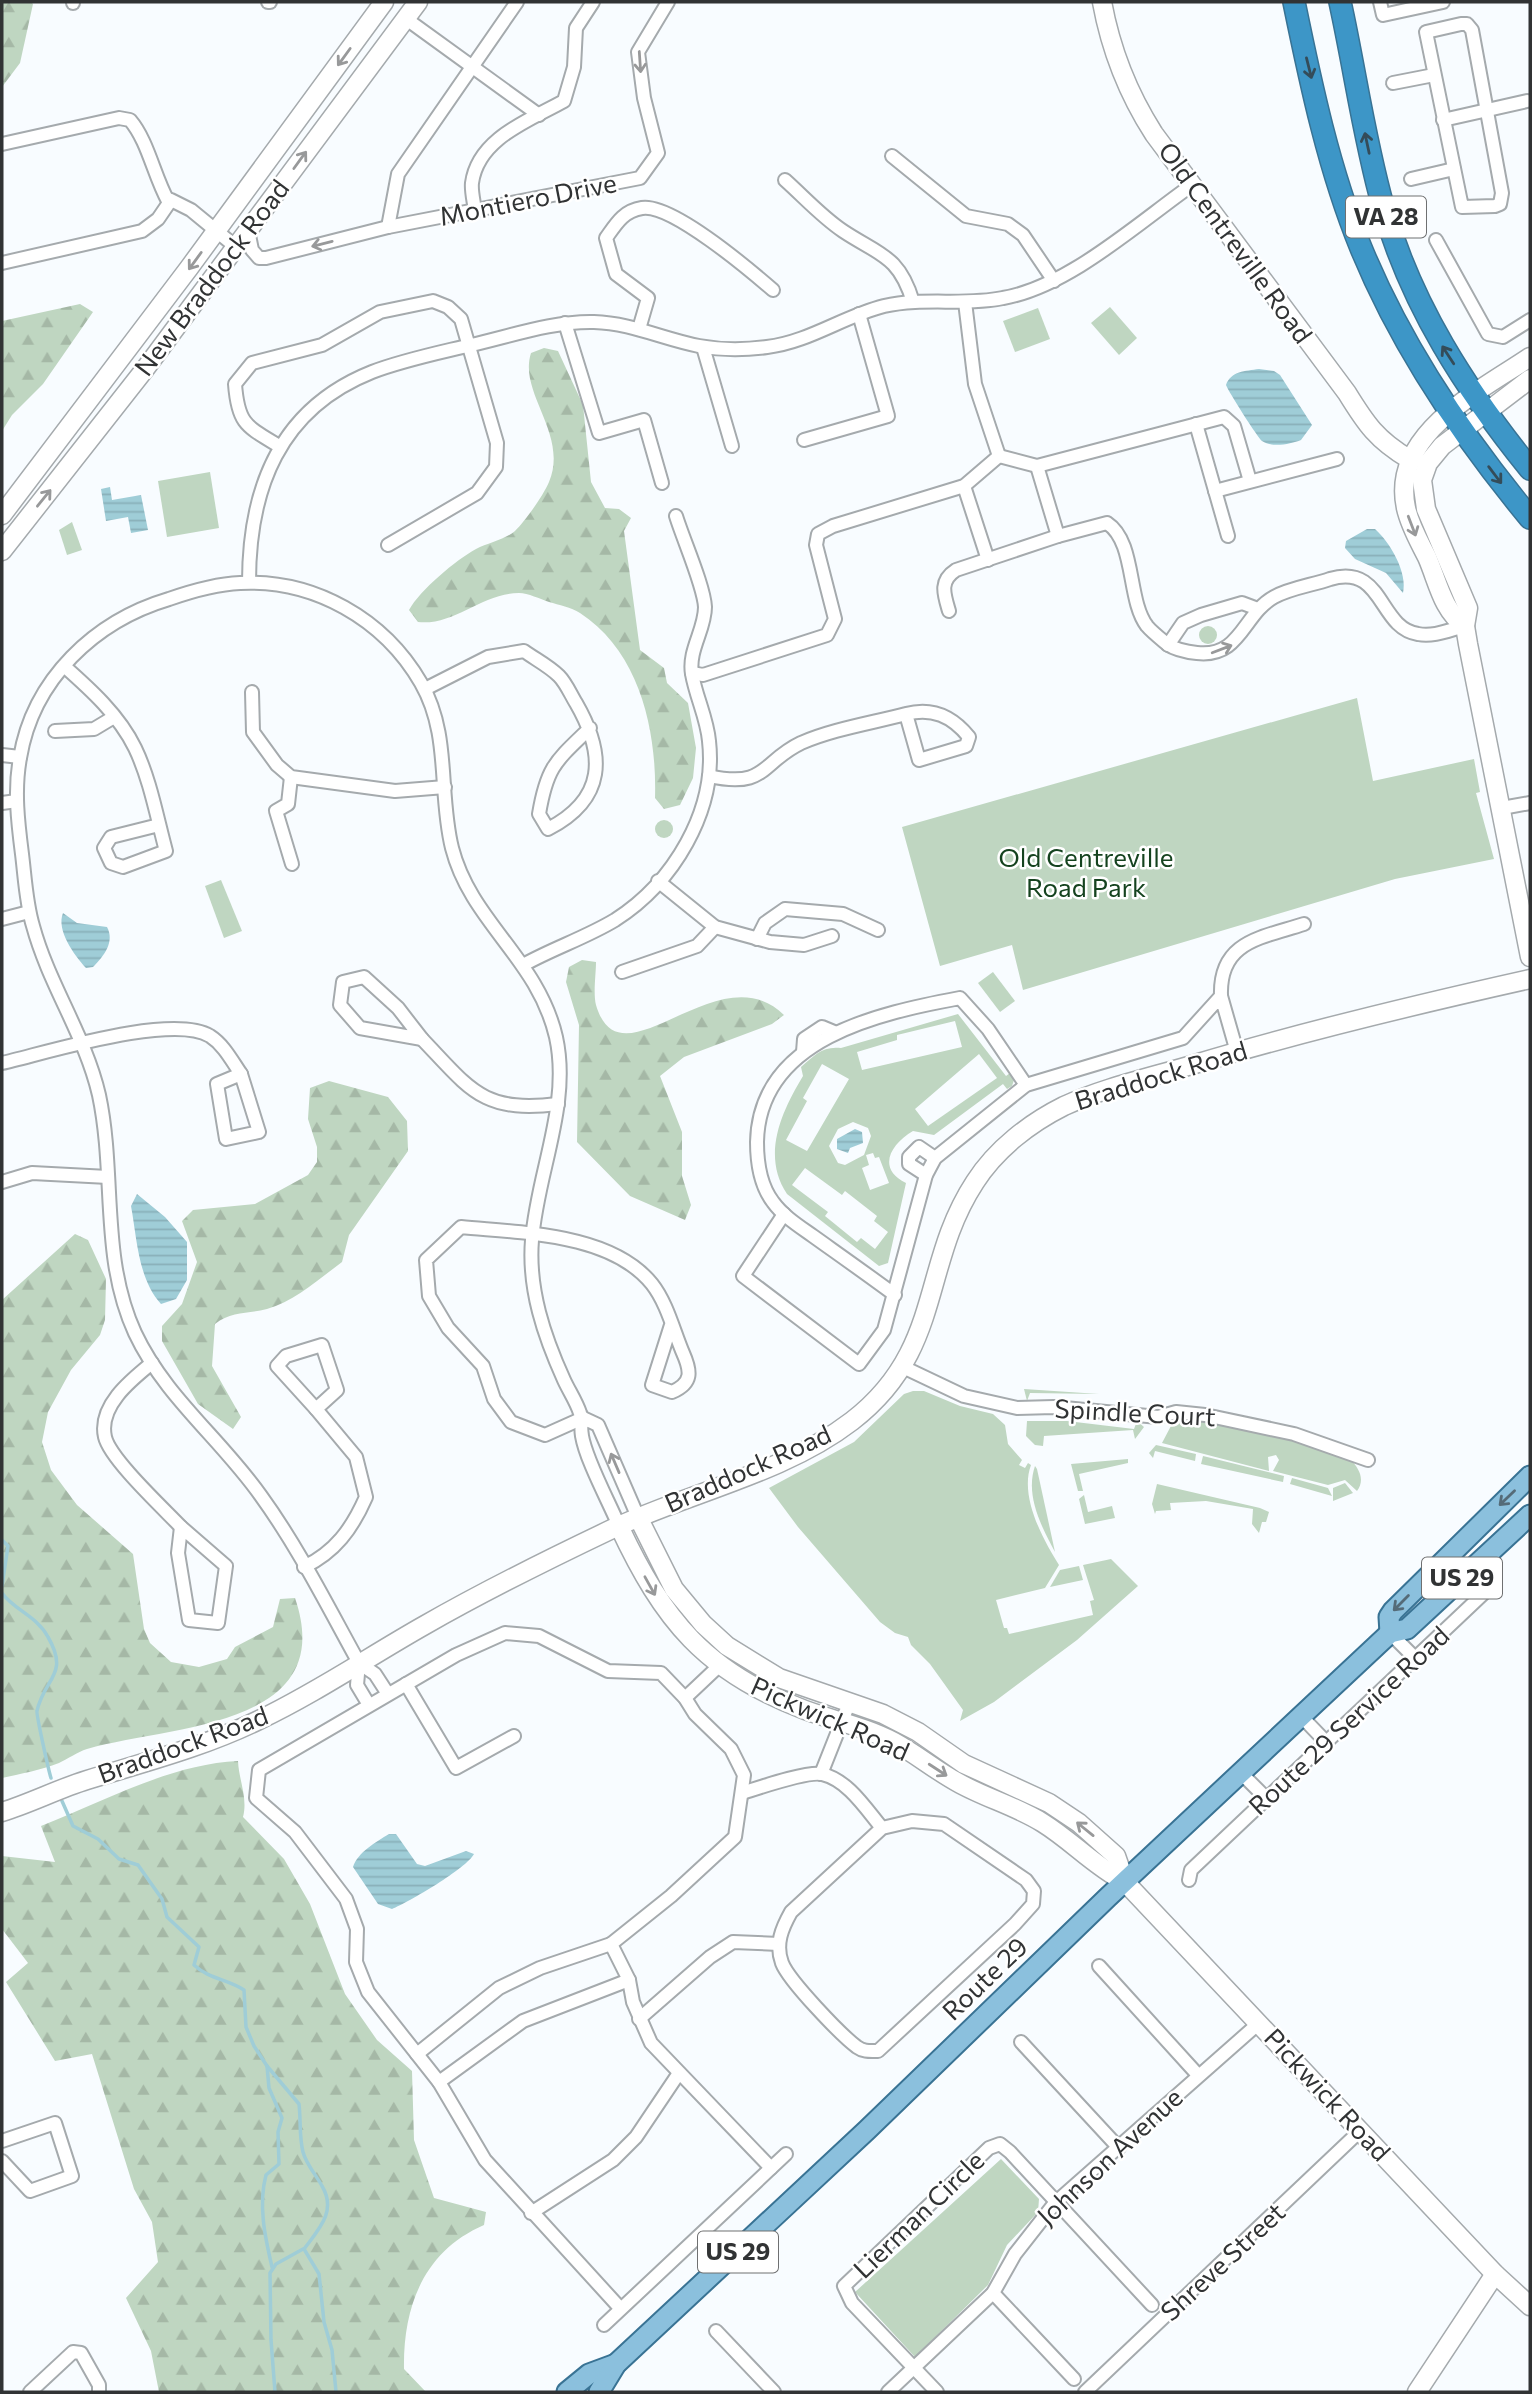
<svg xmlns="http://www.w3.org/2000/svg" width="1532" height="2394" font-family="Commissioner,sans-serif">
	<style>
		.green { fill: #bfd6c1; fill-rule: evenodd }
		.forest { fill: url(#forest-firs) }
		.water { fill: url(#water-rules) }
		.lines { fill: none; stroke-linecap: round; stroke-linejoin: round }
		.stream { stroke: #9fcdd7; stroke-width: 3.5 }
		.street-casing { stroke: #a5aaad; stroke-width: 16 }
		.secondary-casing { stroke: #a5aaad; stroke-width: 21 }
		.primary-casing { stroke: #397394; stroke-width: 23 }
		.highway-casing { stroke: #397394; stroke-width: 24 }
		.street { stroke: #fff; stroke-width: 12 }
		.secondary { stroke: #fff; stroke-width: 18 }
		.primary { stroke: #8bc0dd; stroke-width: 19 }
		.highway { stroke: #3d96c7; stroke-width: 21 }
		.oneway { stroke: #98999a }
		.oneway2 { stroke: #344c59 }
		.oneway3 { stroke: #556b78 }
		.labels { text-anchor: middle; stroke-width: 5; stroke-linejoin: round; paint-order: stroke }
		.shield { fill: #fff; stroke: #6f7071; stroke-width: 2 }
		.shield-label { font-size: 24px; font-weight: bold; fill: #313334 }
		.street-label { font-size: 26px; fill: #313334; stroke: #fff }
		.park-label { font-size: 26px; fill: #15431f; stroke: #fff }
	</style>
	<defs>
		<pattern id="forest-firs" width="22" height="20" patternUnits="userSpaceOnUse" patternTransform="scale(1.75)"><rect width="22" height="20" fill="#bfd6c1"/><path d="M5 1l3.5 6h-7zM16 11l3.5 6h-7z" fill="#a5b8a6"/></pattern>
		<pattern id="water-rules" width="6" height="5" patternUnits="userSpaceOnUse" patternTransform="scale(1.75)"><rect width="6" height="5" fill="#9fcdd7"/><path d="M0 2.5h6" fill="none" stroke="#89b0b9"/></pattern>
	</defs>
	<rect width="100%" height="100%" fill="#f8fcff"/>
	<g class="green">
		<polygon points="1110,307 1137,338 1119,355 1091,323"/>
		<polygon points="1038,308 1050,339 1015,352 1003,321"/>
		<polygon points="210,472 219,528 167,537 158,481"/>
		<polygon points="72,522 82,550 67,555 59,530"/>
		<circle cx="1208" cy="635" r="9"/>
		<polygon points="1357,698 1373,781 1474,759 1480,792 1476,793 1494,859 1395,879 1023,990 1012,945 940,966 902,827"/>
		<circle cx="664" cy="829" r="9"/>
		<polygon points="221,880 242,931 224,938 205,886"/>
		<polygon points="993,972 1015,1001 1000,1012 978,983"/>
		<path d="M958,1014L1006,1076L1010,1073L1015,1077L1012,1086L1007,1089L1003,1084L934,1135L913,1131C891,1144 876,1168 906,1183L888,1263L879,1266L787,1194C761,1155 782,1111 803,1076L801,1067C815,1055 822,1046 841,1048ZM955,1021L962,1047L862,1070L857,1052L897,1040V1035ZM979,1054L997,1078L928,1126L915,1109ZM822,1064L849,1079L807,1151L786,1140L807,1101L803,1098ZM853,1122L868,1128L871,1136L864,1155L845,1165L838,1163L829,1146L838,1129ZM873,1153L875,1158L879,1157L889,1183L870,1190L862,1168L869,1165L866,1155ZM805,1168L842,1195L845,1191L877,1216L874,1221L888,1232L875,1249L861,1238L857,1242L825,1216L828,1212L792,1185Z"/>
		<polygon points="1024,1389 1099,1394 1030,1393 1027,1401"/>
		<path d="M913,1391H924L960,1406L993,1414L1005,1425L1008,1444L1022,1460L1019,1465L1025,1468L1028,1463L1031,1465C1019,1497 1044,1541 1059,1565L1045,1588L996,1600L1004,1628H1007L1009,1634L1093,1615L1090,1601L1094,1600L1083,1565L1111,1559L1138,1586L1077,1640L994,1702L960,1721L963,1710L930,1664L911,1645L908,1637L895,1633L880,1622L798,1527L769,1488L854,1442L904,1394Z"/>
		<path d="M1167,1419C1178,1420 1188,1418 1199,1420C1221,1422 1338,1447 1350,1459C1360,1469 1365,1480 1357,1491L1345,1480L1328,1485L1273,1471L1279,1460L1276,1455L1268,1457L1269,1471L1162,1443L1172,1424Z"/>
		<polygon points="1067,1421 1134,1429 1137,1421 1144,1427 1135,1439 1133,1430 1044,1436 1043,1446 1035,1445 1026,1436 1027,1421"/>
		<polygon points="1156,1445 1196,1454 1195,1461 1155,1451 1153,1458 1149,1453"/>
		<polygon points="1203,1456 1284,1476 1283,1482 1201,1464"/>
		<polygon points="1128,1459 1128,1463 1079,1474 1083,1491 1078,1491 1071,1464"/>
		<path d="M1035,1466L1037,1469L1055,1552C1041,1526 1025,1495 1035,1466Z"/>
		<polygon points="1292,1478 1328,1488 1332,1496 1290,1484"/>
		<polygon points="1345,1483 1353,1493 1333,1501 1333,1488"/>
		<polygon points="1157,1484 1260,1508 1269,1512 1266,1522 1262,1522 1259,1533 1252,1524 1253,1509 1206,1501 1170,1503 1171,1510 1156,1511 1155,1514 1152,1504"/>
		<polygon points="1084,1495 1088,1512 1112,1506 1115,1518 1085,1524 1079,1499"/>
		<polygon points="1079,1566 1083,1580 1050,1587 1060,1570"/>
		<polygon points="1001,2159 1039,2199 1038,2212 1007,2245 988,2285 915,2357 855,2292"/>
	</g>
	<g class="forest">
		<polygon points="2,2 31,2 33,4 20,63 2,87"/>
		<polygon points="80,304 93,312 43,384 12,415 2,431 2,321"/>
		<path d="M544,348L558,351L583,405L591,482L605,508L619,509L631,518L624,531L640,650L664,668L667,683L688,703L696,748L693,778L680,805L664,809L655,798C657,731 640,652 580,613C571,607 559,605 549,602C540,599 528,593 519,593C482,593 454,626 418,622L409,610C420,590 456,560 476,549C488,543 506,539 515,531C526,520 543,496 549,482C569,434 518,393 531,353Z"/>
		<path d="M582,960L596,962C596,974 593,993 596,1005C621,1090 718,950 784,1015L772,1024L684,1057L660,1076L682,1132V1176L691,1205L685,1220L630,1196L577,1142L579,1025L566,982L569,967Z"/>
		<path d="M329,1081L388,1097L407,1121L408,1151L349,1235L342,1262C319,1279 295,1301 267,1309C248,1314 231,1311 215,1324L212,1366L241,1417L233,1429L198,1404L162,1341V1326L182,1304L197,1262L182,1221L193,1210L255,1204L308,1175L317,1162V1147L308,1119L310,1088Z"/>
		<path d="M75,1234L88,1240L106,1279L105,1320L100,1335L71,1370L48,1412L42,1442L51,1470L77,1505L133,1554L144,1629L150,1643L171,1662L199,1667L227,1659L235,1647L273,1627L280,1599L295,1598C340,1729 168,1725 87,1749C77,1752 68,1759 59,1763C41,1770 20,1774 2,1778V1300Z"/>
		<path d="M238,1761C239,1781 248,1798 243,1817L284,1859L310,1904L345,1994L377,2040L412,2071L414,2140L434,2198L486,2212L484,2225C424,2251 403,2306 404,2369L426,2392H159L151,2351L126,2298L158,2262L152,2222L134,2189L92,2054L55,2061L6,1982L28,1963L2,1929V1856L55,1862L41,1826C103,1802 170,1764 238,1761Z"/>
	</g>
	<g class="water">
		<path d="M1259,369L1274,371L1280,375L1312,425L1301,440C1291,444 1272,448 1262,441C1258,438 1228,391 1226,385C1231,371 1245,371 1259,369Z"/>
		<polygon points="110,487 112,500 141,495 148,530 131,533 128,517 106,521 101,489"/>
		<path d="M1367,529H1375C1390,542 1408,573 1403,593L1386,573L1355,559L1345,548L1346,541Z"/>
		<path d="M63,913L77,923L107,927C115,942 104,956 93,967L86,968C74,955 56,930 63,913Z"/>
		<polygon points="855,1129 862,1132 863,1143 850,1148 848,1153 837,1149 837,1139"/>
		<path d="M137,1194L165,1217L187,1242V1280L176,1299L161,1304C138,1279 137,1238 131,1206Z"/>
		<path d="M389,1834H396L417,1864L425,1866L466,1851L474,1854C467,1868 409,1902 392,1909L378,1904L353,1867C358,1852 376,1842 389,1834Z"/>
	</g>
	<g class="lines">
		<g class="stream">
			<polyline points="2,1540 8,1546 2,1586"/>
			<path d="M2,1593C14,1610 37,1616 48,1637C70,1675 44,1678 37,1711C36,1714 49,1772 51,1778"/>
			<path d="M62,1801L73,1826L98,1839L119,1859L138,1865L162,1899L167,1917L199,1947L194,1965C209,1979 227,1979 244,1990L246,2027L254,2046L267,2066L299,2104C301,2122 299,2136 303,2152C306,2164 316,2175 322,2186C337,2211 319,2229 304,2249L319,2274L324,2322L332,2350L336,2392"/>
			<path d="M267,2066L269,2088L282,2118L278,2132L279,2164L266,2175C258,2205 265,2237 272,2267"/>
			<polyline points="275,2392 271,2340 270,2273 276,2264 303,2249"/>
		</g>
		<defs>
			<g id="street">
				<polyline points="73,2 73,3"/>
				<polyline points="268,2 270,2"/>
				<polyline points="1380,2 1383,15 1443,2"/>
				<polyline points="405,18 539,115"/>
				<polygon points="1461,24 1467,24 1472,30 1502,193 1500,204 1495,206 1462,207 1426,32"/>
				<polyline points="1393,83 1434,75"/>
				<polyline points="1443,120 1527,101"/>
				<path d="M2,144L119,118L130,120C148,141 154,176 168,201"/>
				<polyline points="892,156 966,216 1008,224 1023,235 1054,281"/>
				<polyline points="1411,179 1454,169"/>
				<path d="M785,180C804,197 822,217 843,231C879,255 899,255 913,302"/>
				<path d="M475,211C474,202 471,191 472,183C478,138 530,120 564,101L574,67L576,28L593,2"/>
				<polyline points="388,227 398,174 517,2"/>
				<polyline points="248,230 252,250 259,258 266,258 388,227 640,178 658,153 644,98 638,52 668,2"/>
				<polyline points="1436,240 1488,334 1503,337 1530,320"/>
				<polyline points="2,263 142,231 158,219 171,200 191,210 236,247"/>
				<polyline points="965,302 975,384 999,456"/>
				<polyline points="565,323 599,433 644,420 662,483"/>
				<path d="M639,329L648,298L616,274L606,238C616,224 623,211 642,208C671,203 751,271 773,290"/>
				<polyline points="703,347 732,446"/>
				<polyline points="1196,424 1228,536"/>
				<polyline points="804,440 888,416 859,314"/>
				<path d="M279,446C246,426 238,424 235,384L252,363L322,345L380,312L433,301L448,307L461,319L497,443L496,467L477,493L388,545"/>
				<polyline points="999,456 1037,466 1224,417 1234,426 1250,481"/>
				<polyline points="1037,466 1058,536"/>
				<polyline points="964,486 988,560"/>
				<polyline points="1215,491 1337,459"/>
				<path d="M249,582C249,489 279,409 372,372C403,360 438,353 471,345C511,336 553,321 594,322C631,323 663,339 699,346C721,350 744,350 767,347C809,342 844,316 884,306C924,297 964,306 1003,298C1068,287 1138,223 1192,185"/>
				<path d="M949,611C944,594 939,581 956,570L1058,536L1107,523C1136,542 1127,600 1147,626C1152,632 1161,639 1167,644C1176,650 1187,652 1197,653C1241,658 1243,614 1274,597C1290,588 1313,585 1330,579C1384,563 1378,628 1418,634C1434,637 1449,630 1465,626"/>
				<polyline points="1168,645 1183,623 1201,615 1242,603 1258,609"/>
				<path d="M64,666C90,689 119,715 135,748C150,779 157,818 166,851L123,867L111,863L104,848L111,837L159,825"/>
				<polyline points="692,673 703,675 827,635 835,619 816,545 818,534 833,526 964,486 999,456"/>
				<path d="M425,689L488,657L524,651C535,659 549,666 559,676C566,683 571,695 576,703C606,755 606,799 548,829L539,814C547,766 556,761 590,728"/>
				<polyline points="252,692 253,732 277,765 291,777 395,791 445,787"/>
				<polyline points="55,731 94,729 114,717"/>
				<polyline points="2,755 20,757"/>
				<path d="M709,776C767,789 761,762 801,743C833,729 872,723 906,714L919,760L966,746L969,737C952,716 932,707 906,714"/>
				<polyline points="291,777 288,804 276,811 292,864"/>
				<polyline points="2,803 17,801"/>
				<polyline points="1502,808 1530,803"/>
				<polyline points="658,881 715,927 770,942 804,945 832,936"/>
				<polyline points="2,919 29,912"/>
				<polyline points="757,939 765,923 785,909 843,914 878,930"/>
				<path d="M525,964C554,948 587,937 615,920C673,883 717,811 709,741C707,718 696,697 692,674C688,650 705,630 705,607C704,586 683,539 676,516"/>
				<polyline points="622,972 697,946 715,927"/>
				<polygon points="364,977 398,1008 422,1039 360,1028 340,1005 343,982"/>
				<path d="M1221,996C1219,941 1261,938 1304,924"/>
				<path d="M422,1039C471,1090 482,1113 558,1104"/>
				<polyline points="803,1052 804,1039 822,1027 834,1032"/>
				<path d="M2,1063C46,1053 172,1013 210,1036C224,1045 232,1061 241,1074"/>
				<polygon points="241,1074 259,1132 226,1139 217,1084"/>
				<polyline points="926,1175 909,1164 909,1157 919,1147 935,1158"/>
				<polyline points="2,1182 32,1173 108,1177"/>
				<polyline points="784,1214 743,1276 859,1364 884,1330 926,1175 935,1158 1026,1085 1183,1038 1221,996 1237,1052"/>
				<path d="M895,1295C868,1275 841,1256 813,1236C799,1226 783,1216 773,1202C760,1185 757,1163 757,1142C759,1038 880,1013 960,998L988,1029L1026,1085"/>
				<polygon points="322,1345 337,1390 316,1409 277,1366 286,1356"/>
				<path d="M152,1363C131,1380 98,1406 105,1437C110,1459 164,1509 181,1527"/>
				<polyline points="903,1367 964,1396 1017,1408 1054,1407 1158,1417 1176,1412 1205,1415 1294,1434 1368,1460"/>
				<path d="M583,1418L545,1435L511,1422L494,1399L483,1366L448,1328L429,1296L426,1260L461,1227C521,1233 611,1233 652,1284C667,1303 674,1332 683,1353C691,1371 693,1383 672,1392L652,1385L671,1325"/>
				<polyline points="583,1418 598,1425 638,1517"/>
				<polygon points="181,1527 226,1566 218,1623 189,1620 178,1553"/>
				<path d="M304,1567C335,1552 352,1529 366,1497L356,1457L316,1409"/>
				<polygon points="505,1633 539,1636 608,1671 661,1673 685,1698 695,1714 731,1749 744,1775 735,1837 671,1896 611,1944 629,1980 523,2021 439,2082 368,1992 356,1962 357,1929 346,1899 295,1832 256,1798 259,1770 456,1655"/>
				<polyline points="1390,1633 1416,1659"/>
				<polyline points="359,1663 357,1685 369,1705"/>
				<polyline points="406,1684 456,1768 514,1736"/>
				<path d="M388,1694L375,1674L359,1663C328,1607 298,1547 261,1496C221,1439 165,1397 135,1333C100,1257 116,1175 99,1095C85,1035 49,985 33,926C26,903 25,878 22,854C18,823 14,790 20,758C33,679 95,621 169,599C192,591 215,584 240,583C314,579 384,619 421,683C451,735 438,792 452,848C471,922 538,959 556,1037C571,1105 537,1173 532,1240C528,1289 544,1336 564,1380C569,1391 576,1401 580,1413C587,1431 579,1416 582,1436C586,1460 609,1502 619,1526"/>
				<polyline points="685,1698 720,1665"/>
				<polyline points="1301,1716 1327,1743"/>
				<polyline points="1241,1773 1267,1799"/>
				<polyline points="821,1774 850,1701"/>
				<path d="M742,1793C758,1788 807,1771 822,1774C848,1780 866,1809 882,1828L912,1821L944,1824L1026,1880L1034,1891L1033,1904L1015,1924L878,2051C870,2051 864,2052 857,2047C841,2035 789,1981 782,1963C775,1944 782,1928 791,1912L882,1828"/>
				<path d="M1189,1880L1191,1870L1483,1594C1494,1579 1496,1572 1484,1558"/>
				<polyline points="1099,1966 1198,2075"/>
				<polyline points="629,1980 633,2002 651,2043 771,2168"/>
				<polyline points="639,2019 710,1957 733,1942 779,1944"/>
				<polyline points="1021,2042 1119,2148"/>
				<polyline points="417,2054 499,1988 540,1968 611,1944"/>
				<polyline points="439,2082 485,2160 620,2308"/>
				<polyline points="2,2141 55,2123 72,2176 30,2191 2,2161"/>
				<polyline points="531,2213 613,2160 636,2137 679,2073"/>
				<polyline points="993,2293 1074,2379"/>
				<polyline points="604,2325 786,2154"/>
				<polyline points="716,2331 774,2392"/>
				<polyline points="30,2392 73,2352 81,2353 99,2385 99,2392"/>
				<polyline points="888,2392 993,2293 1015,2254 1055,2203 1259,2023"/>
				<polyline points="937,2392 852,2303 844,2286 989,2148 1000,2144 1010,2152 1152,2305"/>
				<polyline points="1085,2392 1361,2130"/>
			</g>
			<g id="secondary">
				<path d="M1102,2C1111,51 1127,92 1154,134L1347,393C1366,424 1377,440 1409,459"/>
				<polyline points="1530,379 1442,446 1428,463 1422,480 1426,509 1468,608 1465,626 1468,644 1530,957"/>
				<polyline points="2,515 189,268 384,2"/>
				<polyline points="2,551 145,369 418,2"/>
				<path d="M1465,626C1442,610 1438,582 1427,557C1419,541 1410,526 1406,508C1390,434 1480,391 1530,357"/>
				<polyline points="638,1517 674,1589 703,1624 727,1646 779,1678 883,1714 918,1732 964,1764 1049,1803 1079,1823 1116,1856 1125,1882"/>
				<path d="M619,1526C663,1620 705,1672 805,1710C835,1721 866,1727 894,1742C916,1754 935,1770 957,1782C985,1798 1016,1806 1043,1823C1072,1841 1094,1866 1125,1882L1495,2274L1530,2306"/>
				<path d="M2,1812C31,1803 58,1789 87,1780C145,1762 204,1747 259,1720C316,1693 370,1656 425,1625C486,1590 549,1559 612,1529C690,1492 783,1474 852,1421C944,1350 920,1266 975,1182C996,1149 1030,1123 1064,1106C1105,1087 1152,1077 1195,1064C1305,1031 1418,1004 1530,979"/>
				<polyline points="1417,2392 1495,2274"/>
			</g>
			<g id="primary">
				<polyline points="1390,1633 1389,1617 1393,1611 1530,1476"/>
				<polyline points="567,2392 589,2374 616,2364"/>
				<polyline points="599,2392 616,2364 867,2130 1108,1897 1390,1633 1407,1629 1530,1515"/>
			</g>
			<g id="highway">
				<path d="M1294,2C1311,85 1329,170 1361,248C1402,348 1462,436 1530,518"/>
				<path d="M1340,2C1355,70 1364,139 1383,206C1411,305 1466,390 1530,469"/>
			</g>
		</defs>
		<use href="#street" class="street-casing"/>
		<use href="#secondary" class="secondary-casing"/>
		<use href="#primary" class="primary-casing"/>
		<use href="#highway" class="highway-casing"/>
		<use href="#street" class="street"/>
		<use href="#secondary" class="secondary"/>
		<use href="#primary" class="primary"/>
		<use href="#highway" class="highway"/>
	</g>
	<defs><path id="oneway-shaft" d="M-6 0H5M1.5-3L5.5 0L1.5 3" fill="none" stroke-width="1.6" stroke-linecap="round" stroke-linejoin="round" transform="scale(1.75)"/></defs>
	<g class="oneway">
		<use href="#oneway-shaft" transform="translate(344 57) rotate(126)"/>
		<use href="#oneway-shaft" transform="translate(640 62) rotate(86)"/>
		<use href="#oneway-shaft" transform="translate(300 160) rotate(-54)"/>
		<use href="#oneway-shaft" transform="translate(322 244) rotate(166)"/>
		<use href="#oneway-shaft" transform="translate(195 261) rotate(126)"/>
		<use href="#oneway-shaft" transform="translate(44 498) rotate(-51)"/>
		<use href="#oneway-shaft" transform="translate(1412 526) rotate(69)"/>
		<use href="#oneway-shaft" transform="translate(1222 649) rotate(-21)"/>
		<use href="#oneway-shaft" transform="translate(615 1463) rotate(-113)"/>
		<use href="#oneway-shaft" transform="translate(650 1586) rotate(61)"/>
		<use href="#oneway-shaft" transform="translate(938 1770) rotate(33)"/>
		<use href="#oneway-shaft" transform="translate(1085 1829) rotate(-141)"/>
	</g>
	<g class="oneway2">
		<use href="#oneway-shaft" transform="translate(1309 68) rotate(76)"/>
		<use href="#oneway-shaft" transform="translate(1367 143) rotate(-102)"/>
		<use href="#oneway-shaft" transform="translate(1448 355) rotate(-123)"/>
		<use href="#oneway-shaft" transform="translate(1495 475) rotate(53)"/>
	</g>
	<g class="oneway3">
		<use href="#oneway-shaft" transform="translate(1507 1498) rotate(136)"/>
		<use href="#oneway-shaft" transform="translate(1401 1603) rotate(135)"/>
	</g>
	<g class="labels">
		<g class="shield">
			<rect x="1346" y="196.5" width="80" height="41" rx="5"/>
			<rect x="1422" y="1557.5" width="80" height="41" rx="5"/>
			<rect x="698" y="2231.5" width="80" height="41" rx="5"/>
		</g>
		<g class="shield-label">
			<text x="1386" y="225">VA 28</text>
			<text x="1462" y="1586">US 29</text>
			<text x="738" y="2260">US 29</text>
		</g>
		<g class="street-label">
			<text transform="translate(528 200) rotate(-11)" y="9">Montiero Drive</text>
			<text transform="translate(1235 243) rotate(54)" y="9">Old Centreville Road</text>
			<text transform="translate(212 278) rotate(-53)" y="9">New Braddock Road</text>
			<text transform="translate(1161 1076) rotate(-17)" y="9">Braddock Road</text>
			<text transform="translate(1135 1413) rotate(3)" y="9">Spindle Court</text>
			<text transform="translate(748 1469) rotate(-24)" y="9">Braddock Road</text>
			<text transform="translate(830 1719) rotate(24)" y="9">Pickwick Road</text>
			<text transform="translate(1349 1721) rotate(-43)" y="9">Route 29 Service Road</text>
			<text transform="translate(183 1745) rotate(-20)" y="9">Braddock Road</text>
			<text transform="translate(985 1979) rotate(-44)" y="9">Route 29</text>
			<text transform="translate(1327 2095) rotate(47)" y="9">Pickwick Road</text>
			<text transform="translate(1110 2157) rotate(-43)" y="9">Johnson Avenue</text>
			<text transform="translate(919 2215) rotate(-44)" y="9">Lierman Circle</text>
			<text transform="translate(1223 2262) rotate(-43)" y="9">Shreve Street</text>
		</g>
		<g class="park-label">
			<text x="1086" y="867">Old Centreville<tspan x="1086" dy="30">Road Park</tspan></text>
		</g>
	</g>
	<rect width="1532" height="2394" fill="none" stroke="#313334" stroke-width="7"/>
</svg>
